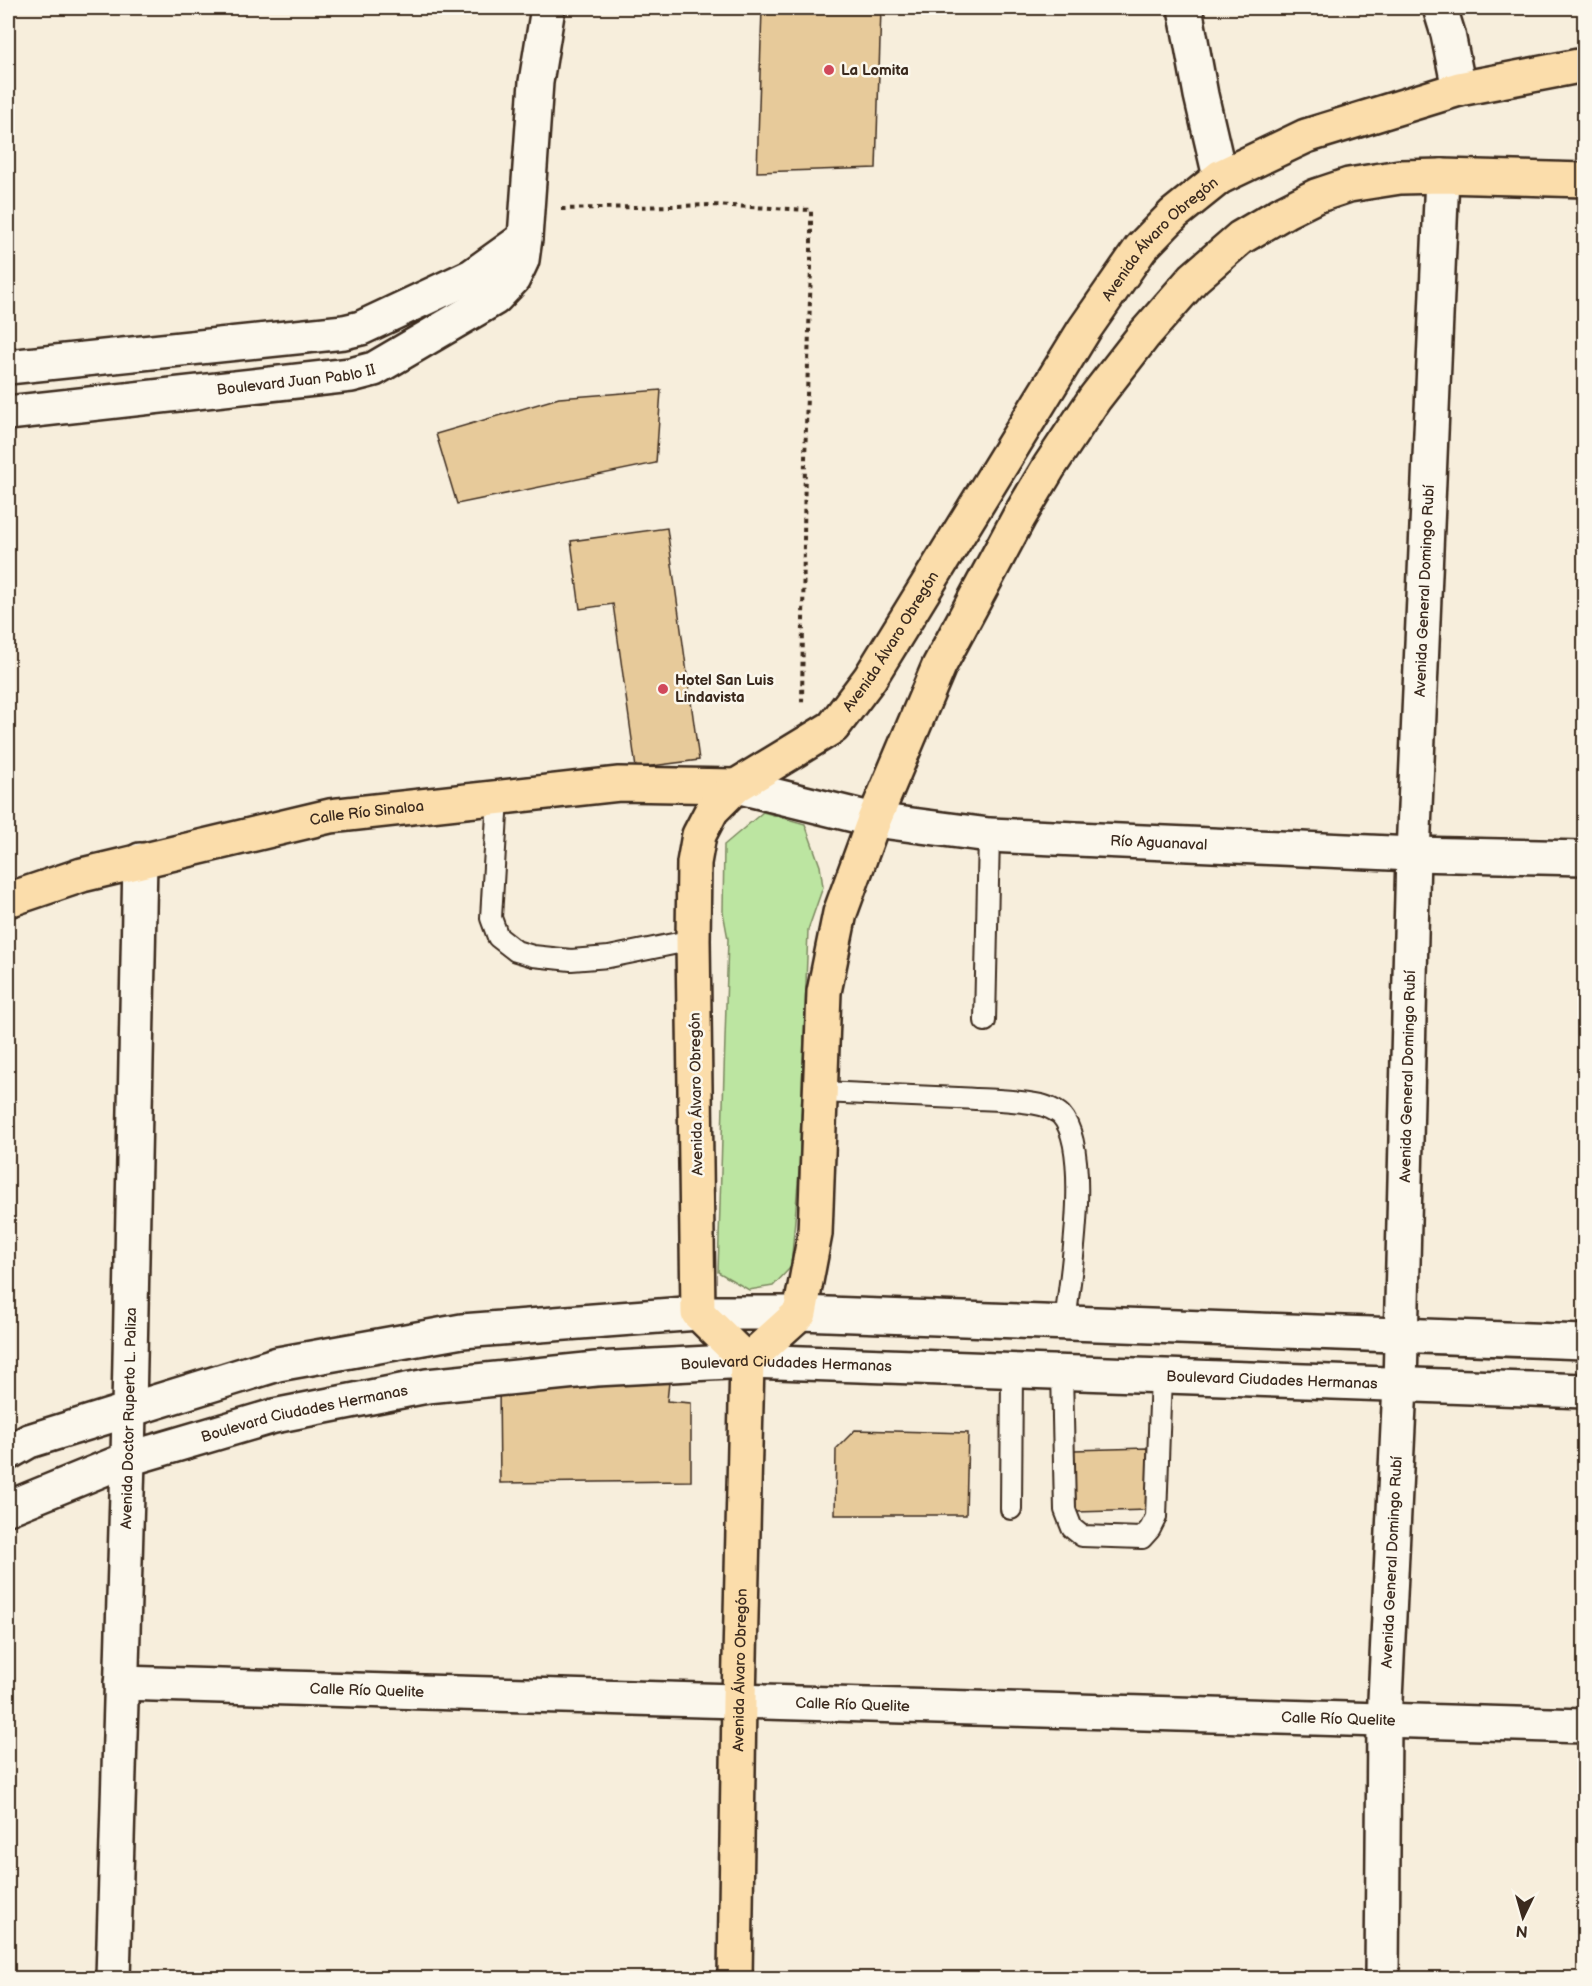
<svg xmlns="http://www.w3.org/2000/svg" width="1592" height="1986" font-family="'Balsamiq Sans',sans-serif">
	<style>
		.green { fill: #bce5a1; stroke: #7c8860; stroke-width: 1.5 }
		.building { fill: #e7ca9a; stroke: #3b2a1e; stroke-width: 1.5 }
		.lines { fill: none; stroke-linecap: round; stroke-linejoin: round }
		.lane-casing { stroke: #3b2a1e; stroke-width: 24 }
		.street-casing { stroke: #3b2a1e; stroke-width: 38 }
		.secondary-casing { stroke: #3b2a1e; stroke-width: 38 }
		.primary-casing { stroke: #3b2a1e; stroke-width: 38 }
		.path { stroke: #3b2a1e; stroke-width: 4; stroke-dasharray: 4.5 4.5; stroke-linecap: butt }
		.lane { stroke: #fbf7ec; stroke-width: 20 }
		.street { stroke: #fbf7ec; stroke-width: 33 }
		.secondary { stroke: #fbf7ec; stroke-width: 33 }
		.primary { stroke: #fbddab; stroke-width: 33 }
		.poi-dot { fill: #d1495b; stroke: #fbf7ec; stroke-width: 2 }
		.labels { text-anchor: middle; stroke-width: 5; stroke-linejoin: round; paint-order: stroke }
		.poi-label { font-size: 15px; font-weight: bold; fill: #3b2a1e; stroke: #fbf7ec; text-anchor: start }
		.street-label { font-size: 15px; fill: #3b2a1e; stroke: #fbf7ec }
	</style>
	<rect width="100%" height="100%" fill="#f7eedc"/>
	<filter id="ink" filterUnits="userSpaceOnUse"><feTurbulence type="fractalNoise" baseFrequency=".0167" numOctaves="2"/><feDisplacementMap in="SourceGraphic" scale="12" xChannelSelector="R" yChannelSelector="G"/><feConvolveMatrix kernelMatrix="1 2 1 2 8 2 1 2 1" color-interpolation-filters="sRGB"/></filter>
	<g filter="url(#ink)">
		<polygon class="green" points="763,812 805,824 820,866 823,887 808,930 799,1171 791,1267 773,1286 749,1290 718,1272 728,939 723,912 724,845"/>
		<g class="building">
			<polygon points="762,8 881,8 876,168 757,172"/>
			<polygon points="661,390 656,463 457,504 436,434 559,398"/>
			<polygon points="667,528 699,760 636,768 613,604 580,609 571,541"/>
			<polygon points="670,1373 667,1401 691,1403 691,1481 500,1483 499,1385"/>
			<polygon points="855,1430 968,1433 966,1515 835,1515 836,1449"/>
			<polygon points="1147,1448 1148,1510 1076,1512 1074,1450"/>
		</g>
		<g class="lines">
			<defs>
				<g id="lane">
					<polyline points="498,797 491,918 498,937 516,951 533,956 571,960 609,957 693,940"/>
					<polyline points="985,1021 989,835"/>
					<path d="M821,1092C867,1094 913,1096 958,1098C986,1100 1014,1099 1041,1105C1046,1106 1057,1111 1061,1115C1092,1149 1070,1278 1065,1323"/>
					<polyline points="1062,1372 1065,1510 1072,1528 1082,1536 1142,1538 1150,1529 1156,1517 1161,1375"/>
					<polyline points="1011,1509 1012,1370"/>
				</g>
				<g id="street">
					<polyline points="1185,8 1201,95 1220,177"/>
					<polyline points="1440,8 1448,34 1459,89"/>
					<polyline points="8,367 344,332 361,328 472,276 525,238"/>
					<path id="s1" d="M8,413L351,375L374,369L495,298L513,279L522,260L525,238L536,82L548,8"/>
					<path id="s2" d="M736,786L874,820L989,835L1413,854L1584,858"/>
					<path id="s3" d="M121,1683L1584,1726"/>
					<path id="s4" d="M113,1978L128,1459L140,860"/>
					<path id="s5" d="M1382,1978L1384,1721L1400,1385L1413,854L1442,176"/>
				</g>
				<g id="secondary">
					<polyline points="8,1453 29,1441 278,1364 462,1331 698,1313 800,1313 1584,1342"/>
					<path id="s6" d="M8,1508L128,1459L274,1416L427,1386L596,1369L747,1361L1584,1391"/>
				</g>
				<g id="primary">
					<path id="s7" d="M8,900L82,875L330,816L619,784L736,786"/>
					<path id="s8" d="M747,1361L698,1313L693,940L694,863L699,835L712,810L736,786L833,727L870,678L1084,330L1141,248L1174,214L1220,177L1306,136L1459,89L1584,65"/>
					<path id="s9" d="M735,1978L739,1700L747,1361L800,1313L815,1234L824,992L840,913L874,820L939,666L1019,517L1049,467L1095,398L1144,335L1194,278L1240,238L1286,211L1316,196L1349,185L1400,177L1442,176L1584,180"/>
				</g>
			</defs>
			<use href="#lane" class="lane-casing"/>
			<use href="#street" class="street-casing"/>
			<use href="#secondary" class="secondary-casing"/>
			<use href="#primary" class="primary-casing"/>
			<polyline class="path" points="561,209 711,205 811,210 811,267 805,459 802,705"/>
			<use href="#lane" class="lane"/>
			<use href="#street" class="street"/>
			<use href="#secondary" class="secondary"/>
			<use href="#primary" class="primary"/>
		</g>
	</g>
	<g class="poi-dot">
		<circle cx="829" cy="70" r="6"/>
		<circle cx="663" cy="689" r="6"/>
	</g>
	<g class="labels">
		<g class="poi-label">
			<text x="841" y="75">La Lomita</text>
			<text x="675" y="685">Hotel San Luis<tspan x="675" dy="17">Lindavista</tspan></text>
		</g>
		<g class="street-label">
			<text dy="5" stroke="none"><textPath href="#s8" startOffset="1312">Avenida Álvaro Obregón</textPath></text>
			<text dy="5" stroke="none"><textPath href="#s1" startOffset="290">Boulevard Juan Pablo II</textPath></text>
			<text dy="5" stroke="none"><textPath href="#s5" startOffset="1388">Avenida General Domingo Rubí</textPath></text>
			<text dy="5" stroke="none"><textPath href="#s8" startOffset="826">Avenida Álvaro Obregón</textPath></text>
			<text dy="5" stroke="none"><textPath href="#s7" startOffset="370">Calle Río Sinaloa</textPath></text>
			<text dy="5" stroke="none"><textPath href="#s2" startOffset="428">Río Aguanaval</textPath></text>
			<text dy="5" stroke="none"><textPath href="#s5" startOffset="902">Avenida General Domingo Rubí</textPath></text>
			<text transform="translate(696 1094) rotate(-91)" y="5">Avenida Álvaro Obregón</text>
			<text dy="5" stroke="none"><textPath href="#s6" startOffset="798">Boulevard Ciudades Hermanas</textPath></text>
			<text dy="5" stroke="none"><textPath href="#s6" startOffset="1284">Boulevard Ciudades Hermanas</textPath></text>
			<text dy="5" stroke="none"><textPath href="#s6" startOffset="312">Boulevard Ciudades Hermanas</textPath></text>
			<text dy="5" stroke="none"><textPath href="#s4" startOffset="560">Avenida Doctor Ruperto L. Paliza</textPath></text>
			<text dy="5" stroke="none"><textPath href="#s5" startOffset="416">Avenida General Domingo Rubí</textPath></text>
			<text dy="5" stroke="none"><textPath href="#s9" startOffset="308">Avenida Álvaro Obregón</textPath></text>
			<text dy="5" stroke="none"><textPath href="#s3" startOffset="246">Calle Río Quelite</textPath></text>
			<text dy="5" stroke="none"><textPath href="#s3" startOffset="732">Calle Río Quelite</textPath></text>
			<text dy="5" stroke="none"><textPath href="#s3" startOffset="1218">Calle Río Quelite</textPath></text>
		</g>
	</g>
	<rect width="1592" height="1986" fill="none" stroke="#fbf7ec" stroke-width="30"/>
	<rect x="15" y="15" width="1562" height="1956" fill="none" stroke="#3b2a1e" stroke-width="2" filter="url(#ink)"/>
	<g transform="translate(1523 1917) rotate(185)" stroke="#fbf7ec" stroke-width="4.5" paint-order="stroke">
	<path d="M0-4.5L10 22L0 15L-10 22Z" fill="#3b2a1e"/>
	<text y="-9" font-size="16" font-weight="bold" text-anchor="middle" fill="#3b2a1e">N</text>
	</g>
</svg>
